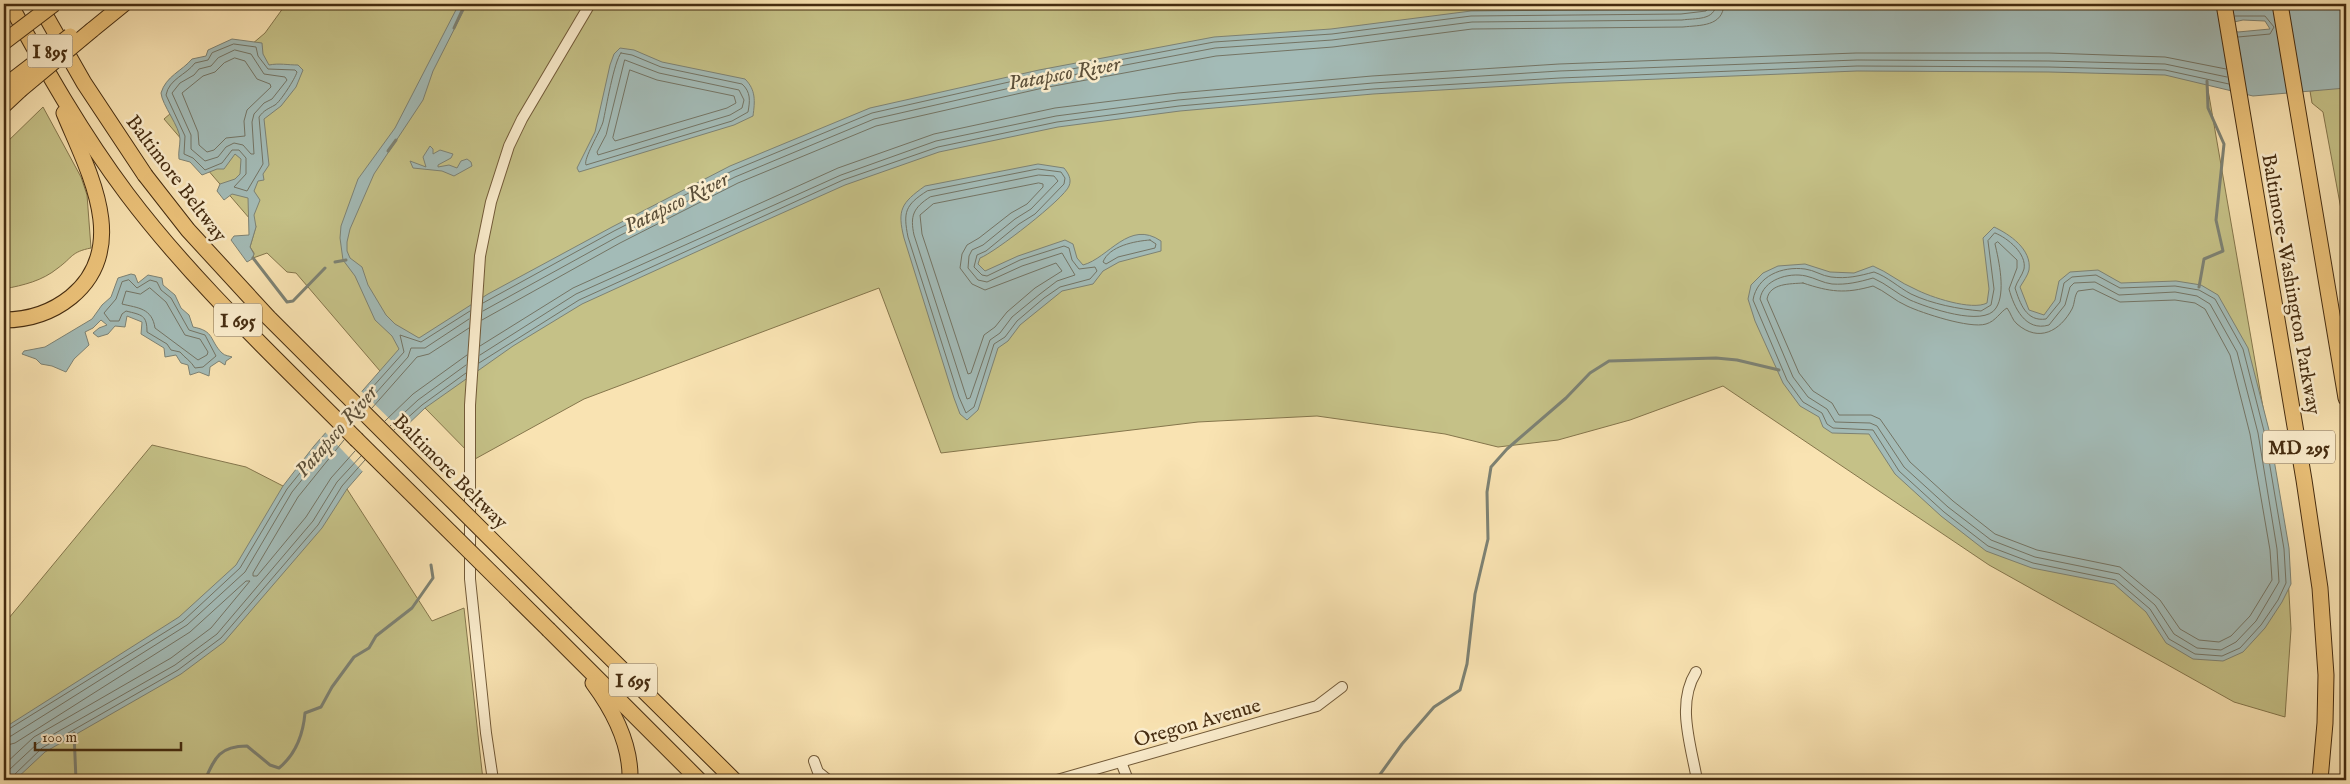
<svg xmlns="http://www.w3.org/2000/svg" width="2350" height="784" font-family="'IM FELL English',serif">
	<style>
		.green { fill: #c5c187; stroke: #85764c }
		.water { fill: #a3bbb7; stroke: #7d8274; fill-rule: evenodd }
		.pier { fill: #f9e3b2 }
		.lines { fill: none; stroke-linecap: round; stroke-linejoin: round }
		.shore { stroke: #747464; stroke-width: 1 }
		.stream { stroke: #7d8274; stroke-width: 3 }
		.minor-casing { stroke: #725a38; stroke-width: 12 }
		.highway-casing { stroke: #452c10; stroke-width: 17 }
		.minor { stroke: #fbedcd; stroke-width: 10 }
		.highway { stroke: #ecc279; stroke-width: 15 }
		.highway-bridge-casing { stroke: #452c10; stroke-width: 17; stroke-linecap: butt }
		.highway-bridge { stroke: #ecc279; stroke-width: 15 }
		.labels { text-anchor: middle; stroke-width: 5; stroke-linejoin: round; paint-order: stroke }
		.shield { fill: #fbedcd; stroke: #7c6649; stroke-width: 1 }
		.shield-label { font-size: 19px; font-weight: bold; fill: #452c10 }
		.street-label { font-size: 20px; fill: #452c10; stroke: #fbedcd }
		.water-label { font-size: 21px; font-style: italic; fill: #5c503a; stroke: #fbedcd }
	</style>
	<rect width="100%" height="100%" fill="#f9e3b2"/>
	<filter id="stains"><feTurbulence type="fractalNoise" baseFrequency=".004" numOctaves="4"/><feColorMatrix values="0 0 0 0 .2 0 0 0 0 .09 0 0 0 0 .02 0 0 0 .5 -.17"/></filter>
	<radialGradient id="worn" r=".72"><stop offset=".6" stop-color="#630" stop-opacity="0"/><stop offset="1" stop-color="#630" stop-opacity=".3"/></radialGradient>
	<g class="green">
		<polygon points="286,4 2137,4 2207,84 2286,540 2291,629 2285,717 2234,702 1989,565 1723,386 1630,420 1558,440 1498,447 1445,434 1317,416 1198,422 941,453 879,288 584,399 475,459 425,408 380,371 296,273 287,272 267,253 253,258 254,253 250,247 256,226 164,119 265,33"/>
		<polygon points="2346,4 2346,236 2323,112 2312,103 2310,91 2319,90"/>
		<path d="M43,107L81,177L87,195L91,248C71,252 73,257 58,268C42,281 24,285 4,289V145Z"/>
		<polygon points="152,445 246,467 283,486 347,489 432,621 464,608 483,780 4,780 4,624"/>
	</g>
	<g class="water">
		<path d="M459,4H467L433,71L423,100L374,174L350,229L347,242V251L350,258L362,267L368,285L386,315L395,324L419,338L488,294L612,227L730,166L870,108L1039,70L1214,37L1331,29L1471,11L1681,9L1728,4H2346V88L2253,96L2165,75L2049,72L1857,71L1560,83L1373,94L1180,111L1058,127L939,152L845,185L742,231L582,304L513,346L425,408L381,450L347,489L322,528L224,642L181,674L45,752L15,780H4V728L179,617L236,565L283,486L314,446L399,349L392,336L375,320L355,276L343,260L340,238L341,226L358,179L395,128ZM2243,20L2265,21L2270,29L2238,32L2231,29L2234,22Z"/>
		<path d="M232,39L262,43L263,54L269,65C279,63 288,65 298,65L303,70L296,87L281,106L264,119L269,165L263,174L264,180L258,181L254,191L260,200L254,215L256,227L250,247L254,254L252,259L247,262L231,240L234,236L249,235L248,198L232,194L224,200L217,191L220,184L235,179L240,174L241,159L235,154L224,169H217L202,175L190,162L179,159C178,152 180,146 180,139C180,127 162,105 161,93C166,76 182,71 192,59L206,56L208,50Z"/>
		<path d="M620,48L634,50L662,62L745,79C756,90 755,101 753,116L734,125L579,172L577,168L595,132L610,65L614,54Z"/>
		<polygon points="430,146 433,149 433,154 440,150 453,154 451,158 438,165 438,167 449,165 457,168 461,161 467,159 471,162 472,166 454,176 442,171 413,168 410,161 426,167 423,157"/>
		<path d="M1038,164L1064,168C1068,173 1072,179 1069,186C1064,199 994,253 980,258L978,264L985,271L1018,256L1065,240L1073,244L1077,258L1083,265C1109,258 1129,219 1161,241V251L1119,262L1103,271L1093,284L1062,291L1020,325L1008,341L998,348L978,410L967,420L960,414L954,398L904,238C897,210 901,203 925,186Z"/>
		<path d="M1994,227C2009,234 2032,249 2029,270C2028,275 2023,282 2020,287L2029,310L2044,315L2055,300L2059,281L2070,272L2098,270L2121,283L2176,281L2201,285L2218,295L2248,348L2269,430L2289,548L2291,584L2282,602L2265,628L2243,652L2223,661L2193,659L2166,643L2146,612L2114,584L2032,568L1986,551L1941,516L1895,474L1869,434L1832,433L1823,427L1819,417L1800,406L1783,383L1755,321L1748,299L1751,285L1763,273L1778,266L1805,264L1830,272L1854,273L1873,266C1888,272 1900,283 1915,289C1930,297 1972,311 1987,303L1989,289L1983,238Z"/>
		<path d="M131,274L135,275L138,283L148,275L162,278L163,285L175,295L181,308L189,315L193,327C215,331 209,340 222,353C225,356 230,356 232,357L226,361L225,365L219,361L210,367L209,376L199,372L190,375L188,365L181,363L176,355L165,357L164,348L141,334L142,322L127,316L125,327L115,326L108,334L98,337L93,333L99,328L107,325L101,320L93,328L85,332L89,345L74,359L66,372L52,366L41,364L36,359L22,354L24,351L45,347L92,319L102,305L111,297L118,278Z"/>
	</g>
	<polygon class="pier" points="360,390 403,432 364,473 324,431"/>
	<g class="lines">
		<g class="shore">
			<polyline points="2235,16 2265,16 2274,27 2270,34 2238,37"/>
			<path d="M234,44L256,47L258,56L268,69L295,70L297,72C295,79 280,102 275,105C268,109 264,110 259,117L263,164L247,191L234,187L246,174V158L239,150H232L222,163L205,170L193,158L184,154L185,136L166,95C169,79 186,75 195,63L208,60L212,53Z"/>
			<polygon points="235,50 251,54 264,74 285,77 287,80 272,99 264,103 254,114 252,122 254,154 251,154 243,145 234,143 226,147 218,157 205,161 191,149 191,135 172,93 180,83 194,75 199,69 211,66 218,58"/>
			<path d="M621,53L632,55L661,67L742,84C751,92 750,101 748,112L732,121L586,165C583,159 600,132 603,122C606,109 614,61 621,53Z"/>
			<polygon points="235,58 245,61 257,79 270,84 271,87 247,110 244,121 245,136 226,138 214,150 207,152 199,145 198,132 182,93 203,76 215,72 224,63"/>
			<polygon points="625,60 659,73 739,90 744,100 742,108 730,115 598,155 597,152 606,135"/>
			<polygon points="630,70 657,80 734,96 736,103 727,108 615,141 613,138"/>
			<path d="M1038,169L1061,172L1065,178L1064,184L1035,214L1019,224L986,251L977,255L974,267L982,275L987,276L1020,260L1064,246L1069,248L1072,260L1079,269L1095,267L1097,271L1090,279L1060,287L1044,298L1017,321L1005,337L994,344L974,407L966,413L959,397L908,237C903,212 905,205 927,191Z"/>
			<path d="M1039,175L1054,176L1058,181L1031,209L1015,219L983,245L972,250L969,256L968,268L978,280L987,282L1022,266L1062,253L1075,275L1057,281L1040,294L1012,317L1000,333L990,340L970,398L967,399L914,235C910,216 913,208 930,197Z"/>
			<polygon points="1039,183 1043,184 1043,187 1027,204 1011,213 979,238 967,245 962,254 960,268 972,284 985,290 1056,263 1062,271 1035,288 1007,312 995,327 984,335 971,373 968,374 922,234 920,215 933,204"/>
			<path d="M1995,233C2008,238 2027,254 2024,269C2022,276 2017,281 2015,288C2020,303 2026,322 2046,319L2060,302L2064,283L2072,277L2096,275L2120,288L2175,286L2199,290L2215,299L2243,349L2264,431L2284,549L2286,583L2278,600L2261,625L2240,648L2222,656L2195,654L2169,639L2150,609L2116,580L2033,563L1988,546L1944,512L1899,471L1873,430L1833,428L1827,424L1822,413L1803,402L1787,380L1753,300C1757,276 1782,266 1805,269C1814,270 1822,276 1831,277C1847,279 1859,276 1874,272C1888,277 1898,287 1911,294C1932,304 1958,309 1981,311L1991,305L1994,289L1988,241Z"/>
			<path d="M1150,240L1156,244L1155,248L1118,257L1106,264L1103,262C1109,246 1135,241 1150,240Z"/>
			<path d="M1998,242L2017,260V268L2009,289C2014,307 2025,332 2049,325L2065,305L2070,287L2074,283L2095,282L2119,295L2175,292L2197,296L2210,304L2237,352L2258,433L2277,549L2279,582L2256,621L2236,642L2221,650L2197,648L2174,634L2155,605L2119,574L2035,557L1991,540L1948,507L1904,467L1877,426L1870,423L1835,422L1827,409L1808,397L1793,377L1760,299C1763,280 1788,272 1806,276C1815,278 1823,283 1832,284C1847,285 1859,282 1873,278C1887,284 1897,294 1910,300C1926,307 1984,328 1996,308C2006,293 1999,261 1995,244Z"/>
			<path d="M129,280L137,288L150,280L157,282L161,290L171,298L189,330L205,335L216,356L203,367L195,368C191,361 185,358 180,352L171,350L167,344L147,332C147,315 142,315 126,311L122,314L119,321H110L104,313L116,299L122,282Z"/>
			<path d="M1803,283C1830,292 1845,294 1873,286C1885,291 1895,301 1907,306C1922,313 1970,329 1986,324C1996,321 2000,312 2007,308C2011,313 2012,320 2017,324C2039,343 2060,331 2072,309C2075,303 2074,296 2078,291L2093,289L2120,302L2175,300L2195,303L2205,309L2230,355L2250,434L2270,550L2272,580L2250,616L2231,636L2219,642L2199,640L2180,629L2160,600L2120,567L2037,550L1995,534L1953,501L1910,462L1880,419L1871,415H1839L1832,403L1813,391L1799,373L1767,299C1770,283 1790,284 1803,283Z"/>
			<path d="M150,288L166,302L185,335L200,339L208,352L207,355L198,360L155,328C152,308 138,308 122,304L126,291L140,294Z"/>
			<polyline points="483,303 614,231 732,171 872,113 1040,75 1214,42 1332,34 1471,16 1681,14 1706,11 1710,4"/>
			<path d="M483,311L617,237L735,177L874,119L1041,81L1215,48L1332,40L1472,22L1682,20C1695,18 1715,21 1716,4"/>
			<path d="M482,320L620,243L738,183L876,126L1043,88L1216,56L1333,47L1472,29L1683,27C1700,25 1723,27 1724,4"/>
			<polyline points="480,346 573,288 838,168 934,134 1055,108 1178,93 1372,76 1559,64 1856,53 2049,53 2165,57 2226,69"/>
			<polyline points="480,355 576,294 841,175 936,141 1056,116 1178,100 1373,83 1559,71 1857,60 2049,61 2165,64 2227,77"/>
			<polyline points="479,363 579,300 843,180 938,147 1057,122 1179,106 1373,89 1560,78 1857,66 2049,67 2165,70 2229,84"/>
			<polyline points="362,399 404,352 400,335 421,342 470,311"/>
			<polyline points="367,403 408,357 411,348 425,348 469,319"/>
			<polyline points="372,408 417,357 429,354 469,328"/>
			<polyline points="385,421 413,394 467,355"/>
			<polyline points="390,426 418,400 466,365"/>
			<polyline points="394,430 422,405 466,373"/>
			<polyline points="344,440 298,497 253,573 253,576 257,576 306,517 331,478 355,451"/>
			<polyline points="4,732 183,621 240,568 287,489 335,430"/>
			<polyline points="4,738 11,736 187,625 245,572 292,492 339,434"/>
			<polyline points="4,746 15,743 190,632 246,581 250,581 211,628 171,658 34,737 4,765"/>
			<polyline points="6,780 9,770 38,743 175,665 217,634 313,521 337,482 361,456"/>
			<polyline points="12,780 14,775 42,748 178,670 221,638 318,525 342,486 365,460"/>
		</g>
		<g class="stream">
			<polyline points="454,28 465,4"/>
			<polyline points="388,151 396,140"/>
			<polyline points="253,258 287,302 293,301 325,268"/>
			<polyline points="335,262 346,260"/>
			<polyline points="2199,287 2204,259 2223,251 2216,220 2224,144 2208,108 2207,81"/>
			<polyline points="74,733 76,780"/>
			<path d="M205,780C215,757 220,746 247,746L270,765L279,768C296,754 303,736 305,713L321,707L332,687L354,657L369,648L376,636L412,608L433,578L431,565"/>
			<polyline points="1376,780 1402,744 1434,707 1460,690 1467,664 1475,594 1488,539 1487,492 1491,467 1507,449 1566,398 1590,373 1609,361 1716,358 1737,360 1779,370"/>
		</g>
		<defs>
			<g id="minor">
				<path d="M1696,672C1676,704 1691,745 1697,780"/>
				<polyline points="814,761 818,772 828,780"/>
				<polyline points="1121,762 1128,780"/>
				<polyline points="493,780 486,733 470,579 470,405 480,256 491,202 509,146 522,119 590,4"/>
				<polyline points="1057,780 1317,706 1342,687"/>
			</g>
			<g id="highway">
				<path d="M10,4C45,69 82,134 127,194C194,283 278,360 356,439"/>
				<polyline points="39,4 84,83 145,175"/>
				<polyline points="2224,4 2304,480 2320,588 2326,675 2325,723 2320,780"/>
				<polyline points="2280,4 2346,398"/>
				<polyline points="92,30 124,4"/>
				<polyline points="4,87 14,79"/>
				<polyline points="4,105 20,90"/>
				<path d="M4,320C29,320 51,313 71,297C132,247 87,169 64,113"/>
				<polyline points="566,614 734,780"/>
				<polyline points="549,630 699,780"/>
				<path d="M593,683C613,710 631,745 630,780"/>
			</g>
		</defs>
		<use href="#minor" class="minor-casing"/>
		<use href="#highway" class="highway-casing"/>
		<use href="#minor" class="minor"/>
		<use href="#highway" class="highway"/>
		<defs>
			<g id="highway-bridge">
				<polyline points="4,42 54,4"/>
				<polyline points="14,79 70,36"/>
				<polyline points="20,90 92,30"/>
				<polyline points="145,175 188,230 269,318 566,614"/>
				<polyline points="356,439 549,630"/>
			</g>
		</defs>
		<use href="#highway-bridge" class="highway-bridge-casing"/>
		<use href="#highway-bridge" class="highway-bridge"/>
	</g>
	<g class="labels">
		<g class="shield">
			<rect x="27.5" y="34.5" width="45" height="33" rx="4"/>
			<rect x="214" y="303.5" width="48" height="33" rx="4"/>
			<rect x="2263" y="430.5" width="72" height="33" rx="4"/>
			<rect x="609" y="663.5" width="48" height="33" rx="4"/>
		</g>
		<g class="shield-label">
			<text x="50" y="58">I 895</text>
			<text x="238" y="327">I 695</text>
			<text x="2299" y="454">MD 295</text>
			<text x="633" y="687">I 695</text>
		</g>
		<g class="street-label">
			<text transform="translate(177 178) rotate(53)" y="7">Baltimore Beltway</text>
			<text transform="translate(2292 284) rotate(80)" y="7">Baltimore-Washington Parkway</text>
			<text transform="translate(451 471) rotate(45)" y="7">Baltimore Beltway</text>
			<text transform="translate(1197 722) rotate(-16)" y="7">Oregon Avenue</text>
		</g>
		<g class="water-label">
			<text transform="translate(1064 73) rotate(-10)" y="7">Patapsco River</text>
			<text transform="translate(676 202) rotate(-26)" y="7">Patapsco River</text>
			<text transform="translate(336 431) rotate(-49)" y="7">Patapsco River</text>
		</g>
	</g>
	<rect width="2350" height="784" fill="none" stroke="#f9e3b2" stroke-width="20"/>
	<rect x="5" y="5" width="2340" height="774" fill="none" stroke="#452c10" stroke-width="2.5"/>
	<rect x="10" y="10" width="2330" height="764" fill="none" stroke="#452c10"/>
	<path d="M35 742v8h146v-8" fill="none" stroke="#452c10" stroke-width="2.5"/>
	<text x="42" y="742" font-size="15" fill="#452c10" stroke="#fbedcd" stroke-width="4" paint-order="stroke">100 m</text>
	<rect width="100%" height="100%" filter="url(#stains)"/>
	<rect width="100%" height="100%" fill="url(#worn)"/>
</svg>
